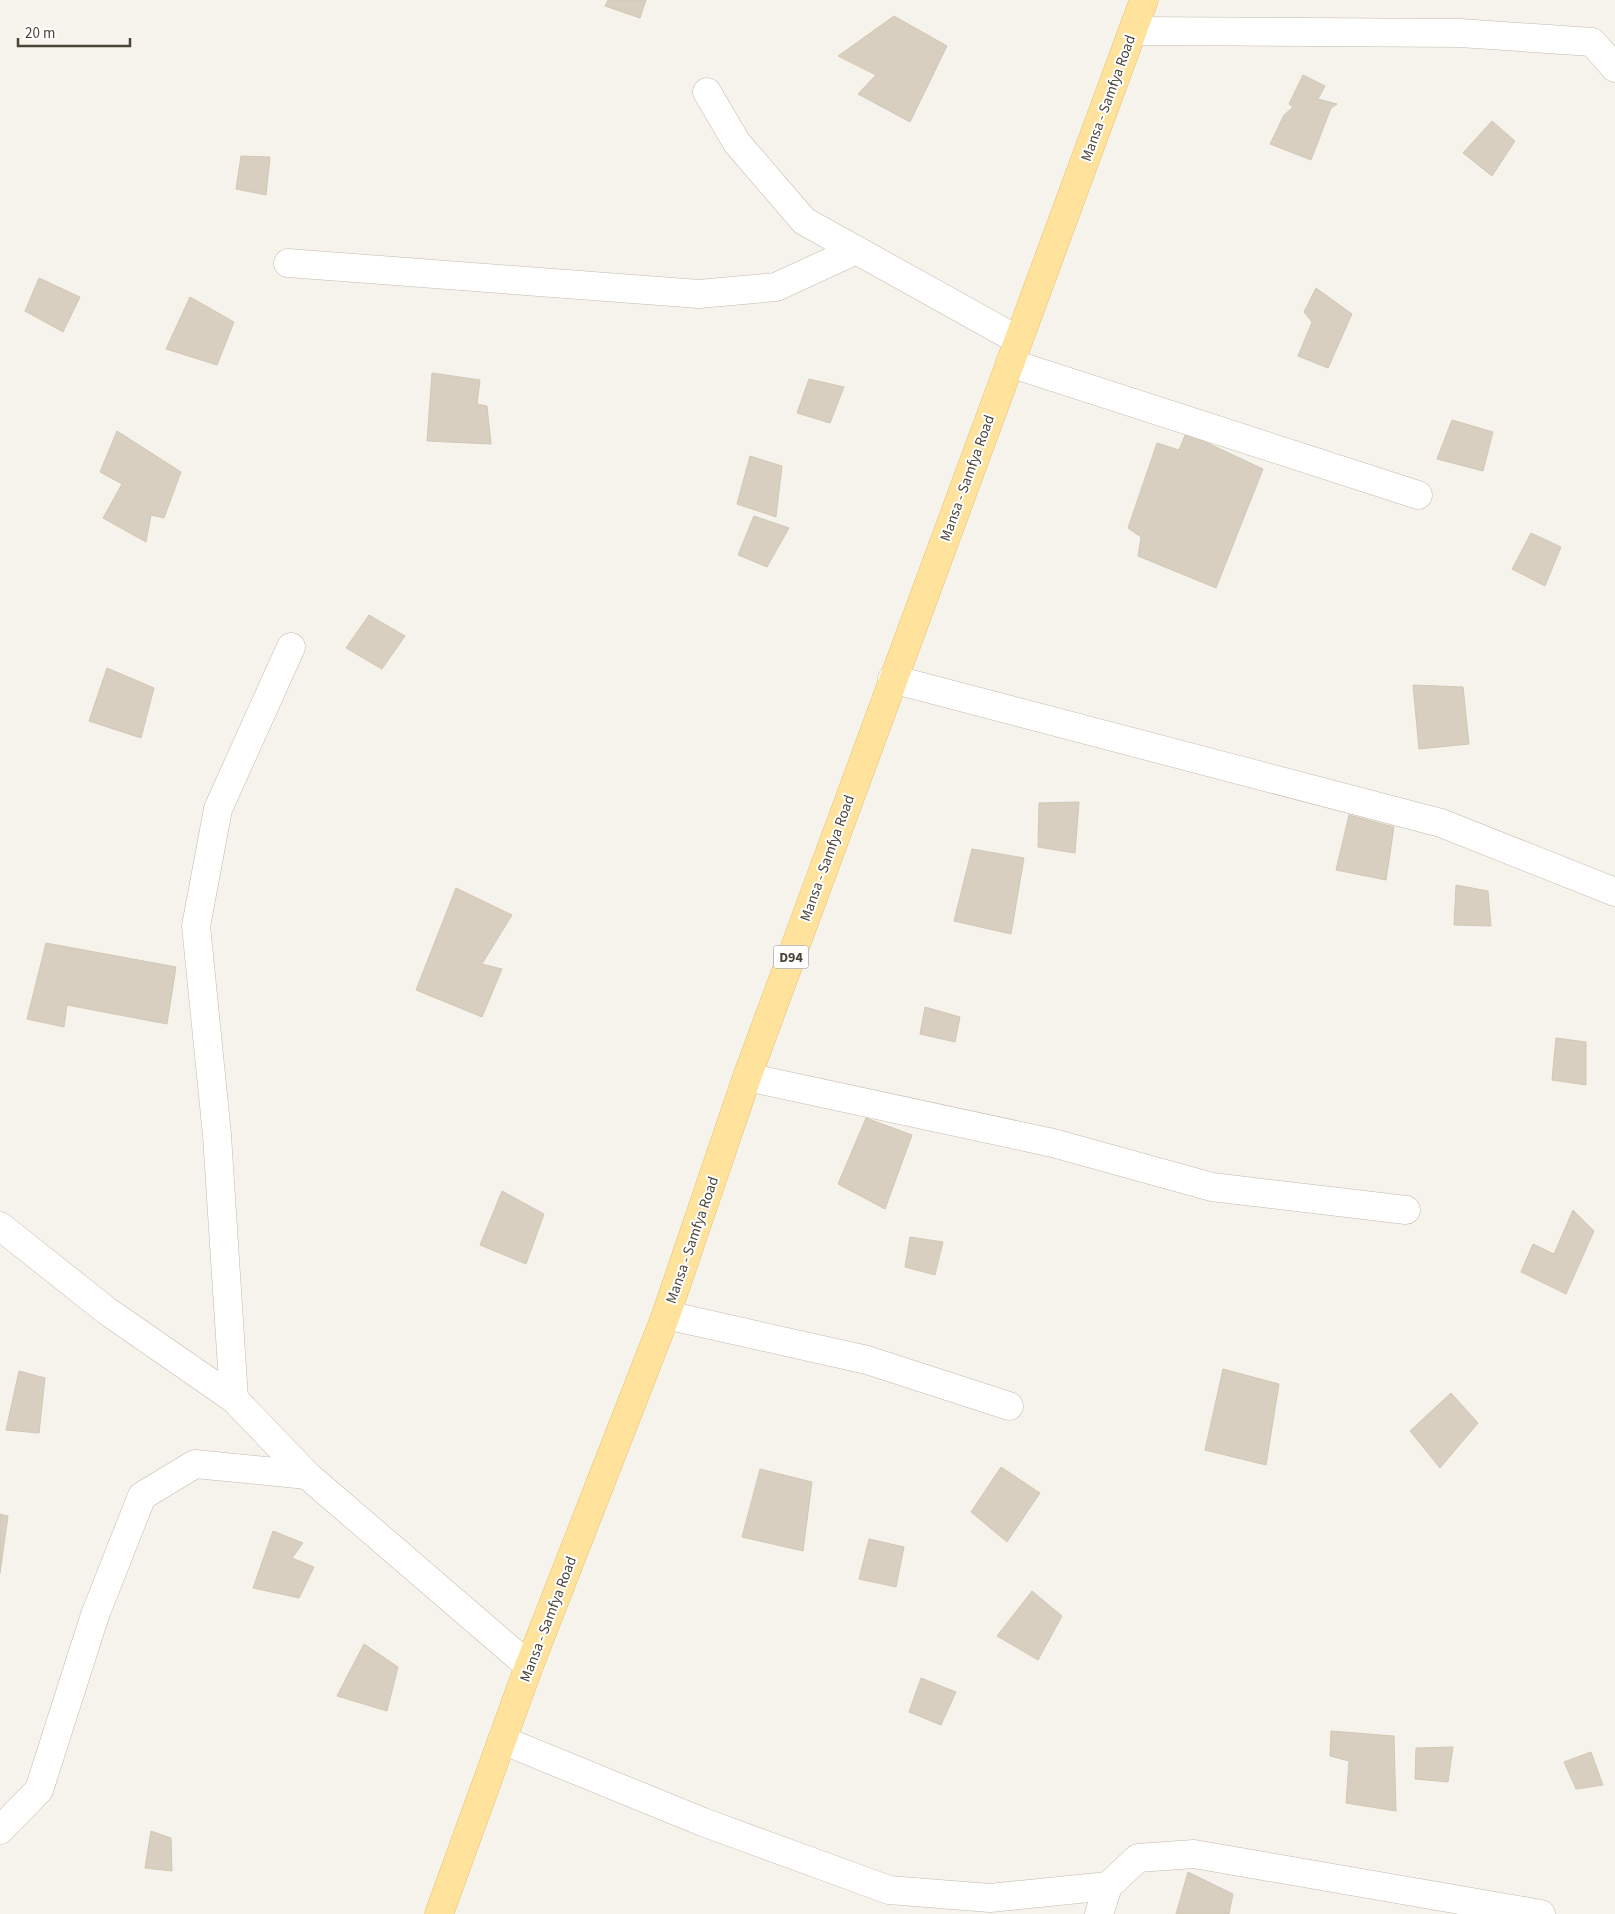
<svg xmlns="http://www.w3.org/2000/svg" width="1615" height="1914" font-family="'Source Sans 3',sans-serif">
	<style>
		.building { fill: #d8cfc1; stroke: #d3c7b4 }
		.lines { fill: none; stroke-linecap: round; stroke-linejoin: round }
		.street-casing { stroke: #c2bbae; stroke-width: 29 }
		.primary-casing { stroke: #e6c16a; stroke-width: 29 }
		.street { stroke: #fff; stroke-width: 28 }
		.primary { stroke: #ffe39c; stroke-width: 28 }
		.labels { text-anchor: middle; stroke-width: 4; stroke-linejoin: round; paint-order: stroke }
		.shield { fill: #fff; stroke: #817c74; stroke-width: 1 }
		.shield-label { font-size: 14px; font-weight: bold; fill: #4b4439 }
		.street-label { font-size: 15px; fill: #4b4439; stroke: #fff }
	</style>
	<rect width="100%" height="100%" fill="#f6f3ec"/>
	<g class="building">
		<polygon points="608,0 646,0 640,18 605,6"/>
		<polygon points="894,16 947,46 910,122 858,94 876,75 838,56"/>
		<polygon points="1303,75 1325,86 1318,99 1337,104 1331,108 1311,160 1270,144 1284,115 1293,107 1289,104"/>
		<polygon points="1492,121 1515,141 1492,176 1463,153"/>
		<polygon points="241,156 270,157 266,195 236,189"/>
		<polygon points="39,278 80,297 63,332 25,311"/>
		<polygon points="1316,288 1352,314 1328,368 1298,356 1312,322 1304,312"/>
		<polygon points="190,297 234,322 217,365 166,349"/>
		<polygon points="432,373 480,380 477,404 487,406 491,444 427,441"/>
		<polygon points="809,379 844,387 830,423 797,413"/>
		<polygon points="1452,420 1493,432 1483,471 1437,459"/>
		<polygon points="117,431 181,472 164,518 151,515 146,542 103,518 122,484 100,472"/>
		<polygon points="1186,433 1263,469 1216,588 1138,556 1141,537 1128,528 1157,443 1179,450"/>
		<polygon points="750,456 782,466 776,517 737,504"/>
		<polygon points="754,516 789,528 767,567 738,555"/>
		<polygon points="1531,533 1561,547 1545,586 1512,569"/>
		<polygon points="369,615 405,636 382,669 346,648"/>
		<polygon points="107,668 154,688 141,738 89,721"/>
		<polygon points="1413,685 1463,687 1469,744 1419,749"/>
		<polygon points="1079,802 1075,853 1038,847 1039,803"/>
		<polygon points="1349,815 1394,827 1386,880 1336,870"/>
		<polygon points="972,849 1024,858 1011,934 954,921"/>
		<polygon points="1456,885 1488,891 1491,926 1454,925"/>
		<polygon points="456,888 512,915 482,964 502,969 482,1017 416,990"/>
		<polygon points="46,943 176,967 167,1024 67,1005 64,1027 27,1019"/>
		<polygon points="925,1007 960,1017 955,1042 920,1034"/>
		<polygon points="1556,1038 1586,1042 1586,1085 1552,1080"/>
		<polygon points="866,1118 912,1135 885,1209 838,1184"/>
		<polygon points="502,1191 544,1214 526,1264 480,1245"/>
		<polygon points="1573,1210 1594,1231 1566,1294 1521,1272 1533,1244 1554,1254"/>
		<polygon points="910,1237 943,1242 935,1275 905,1267"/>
		<polygon points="1223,1369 1279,1384 1266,1465 1205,1450"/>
		<polygon points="19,1371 45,1378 39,1433 6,1430"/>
		<polygon points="1451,1393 1478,1423 1440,1468 1410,1431"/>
		<polygon points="1001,1467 1040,1493 1007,1542 971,1512"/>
		<polygon points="760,1469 812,1482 803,1551 742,1537"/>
		<polygon points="0,1514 8,1516 0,1573"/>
		<polygon points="273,1531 303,1543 292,1558 314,1567 299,1598 253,1588"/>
		<polygon points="869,1539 904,1547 896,1587 859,1579"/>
		<polygon points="1032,1591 1062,1616 1038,1660 997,1636"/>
		<polygon points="364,1644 398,1667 387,1711 337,1696"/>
		<polygon points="921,1678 956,1692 941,1725 909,1712"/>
		<polygon points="1331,1731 1394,1736 1396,1811 1346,1803 1349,1761 1330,1756"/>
		<polygon points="1453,1747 1448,1782 1415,1779 1416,1748"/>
		<polygon points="1591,1752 1603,1785 1576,1789 1564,1762"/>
		<polygon points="151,1831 171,1838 172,1871 145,1868"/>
		<polygon points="1188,1872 1233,1894 1229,1914 1176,1914"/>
	</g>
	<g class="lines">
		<defs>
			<g id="street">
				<polyline points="1133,31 1460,33 1592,42 1615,68"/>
				<polyline points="707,92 737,143 804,221 1018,340"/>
				<polyline points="288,263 699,294 776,287 856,250"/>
				<polyline points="1010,363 1418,495"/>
				<polyline points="892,679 1441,823 1615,892"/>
				<polyline points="747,1077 1053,1143 1212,1187 1406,1210"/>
				<polyline points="0,1226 107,1311 234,1399 307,1475 529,1666"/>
				<polyline points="666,1315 867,1360 1009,1406"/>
				<polyline points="234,1399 217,1135 196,926 218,809 291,647"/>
				<polyline points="502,1740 703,1822 889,1890 990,1898 1108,1886 1138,1858 1194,1854 1541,1914"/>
				<polyline points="0,1830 39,1790 95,1615 142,1496 195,1464 307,1475"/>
				<polyline points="1099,1914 1108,1886"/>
			</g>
			<polyline id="primary" points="439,1914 529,1666 666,1315 747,1077 1144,0"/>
		</defs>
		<use href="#street" class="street-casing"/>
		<use href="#primary" class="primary-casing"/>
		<use href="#street" class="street"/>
		<use href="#primary" class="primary"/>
	</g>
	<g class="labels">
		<rect class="shield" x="773.5" y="945.5" width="35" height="23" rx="4"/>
		<g class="shield-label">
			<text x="791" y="962">D94</text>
		</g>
		<g class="street-label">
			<text transform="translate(1108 98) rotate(-70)" y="5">Mansa - Samfya Road</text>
			<text transform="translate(967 478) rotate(-70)" y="5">Mansa - Samfya Road</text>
			<text transform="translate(827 858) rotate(-70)" y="5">Mansa - Samfya Road</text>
			<text transform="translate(692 1240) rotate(-71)" y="5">Mansa - Samfya Road</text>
			<text transform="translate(548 1619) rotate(-69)" y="5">Mansa - Samfya Road</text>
		</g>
	</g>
	<path d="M18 38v8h112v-8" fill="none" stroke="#4b4439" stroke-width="2.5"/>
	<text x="25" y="38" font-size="15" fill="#4b4439" stroke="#ffffff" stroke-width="4" paint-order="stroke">20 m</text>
</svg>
